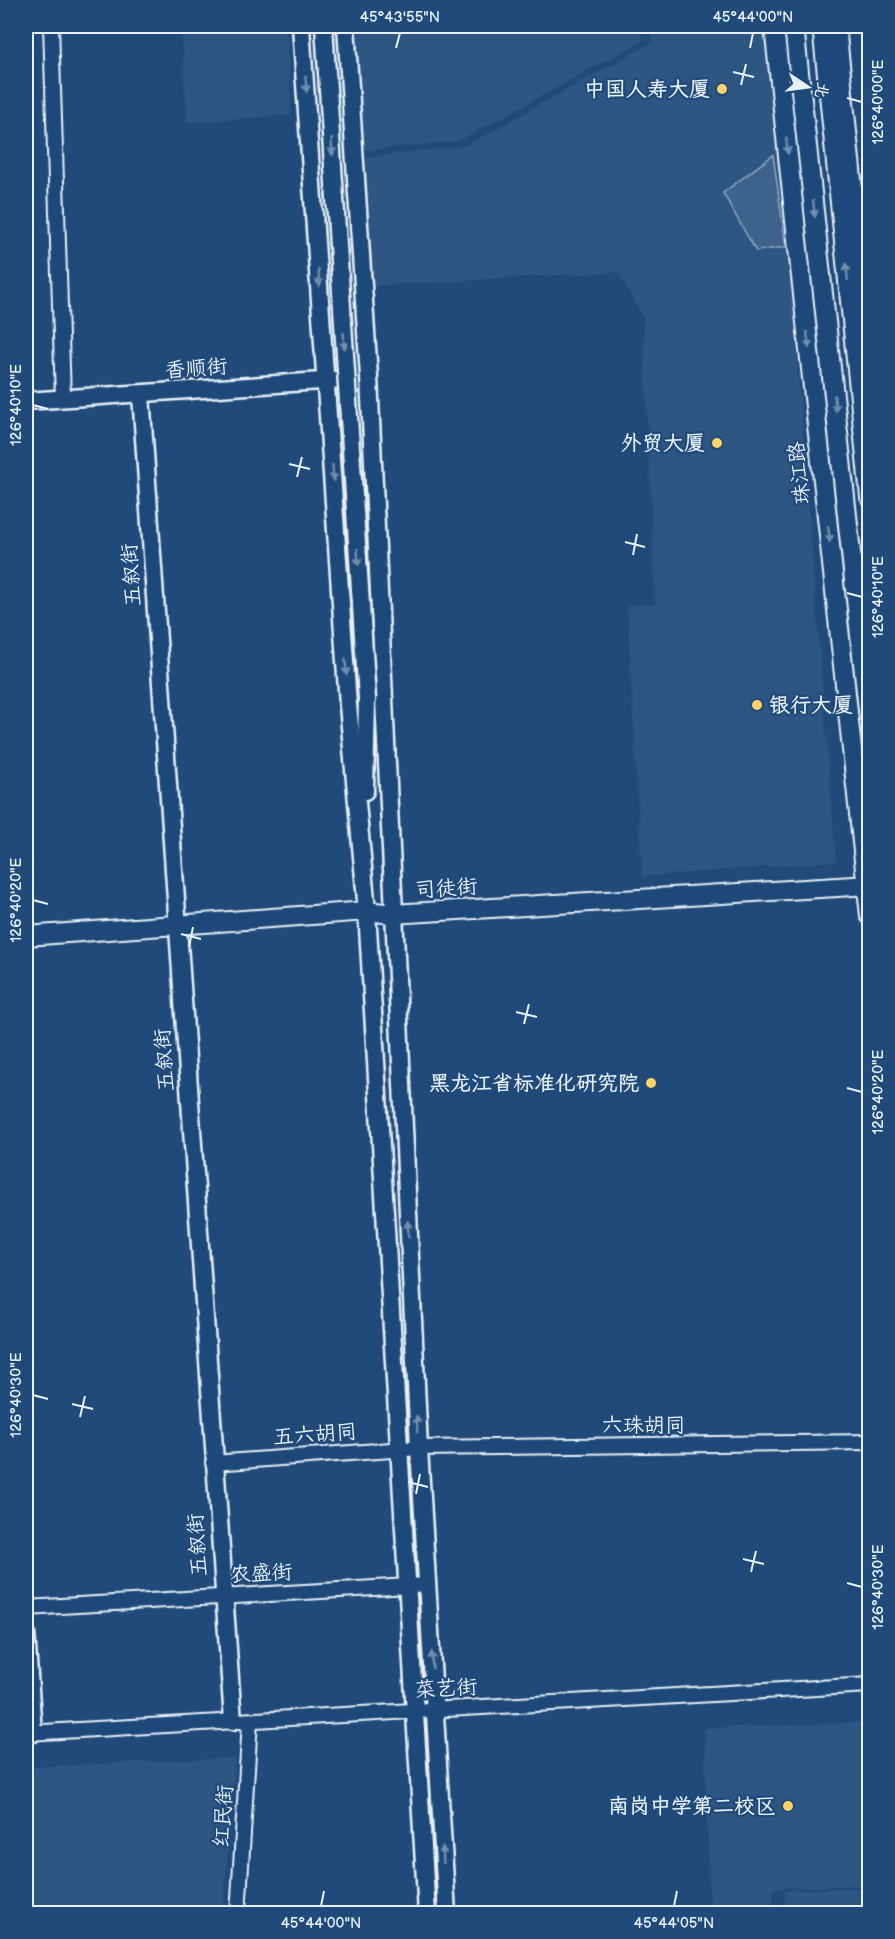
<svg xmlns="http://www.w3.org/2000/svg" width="895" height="1939" font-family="'Balsamiq Sans','LXGW WenKai TC',sans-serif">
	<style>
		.built { fill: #2e5683 }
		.green { fill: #3c628c; stroke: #92aac2; stroke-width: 1.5 }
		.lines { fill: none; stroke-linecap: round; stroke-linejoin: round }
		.minor-casing { stroke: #e8f1f8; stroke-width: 18 }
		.tertiary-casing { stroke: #e8f1f8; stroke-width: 21 }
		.secondary-casing { stroke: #e8f1f8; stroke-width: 22 }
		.minor { stroke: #1f4a7a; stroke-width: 14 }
		.tertiary { stroke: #1f4a7a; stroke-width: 16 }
		.secondary { stroke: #1f4a7a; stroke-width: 18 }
		.tertiary-bridge-casing { stroke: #e8f1f8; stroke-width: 21; stroke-linecap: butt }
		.tertiary-bridge { stroke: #1f4a7a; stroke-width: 16 }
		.oneway { fill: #6f8dac }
		.ticks { fill: none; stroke: #e8f1f8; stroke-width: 2 }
		.poi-dot { fill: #ffd166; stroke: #1f4a7a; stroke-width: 2 }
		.labels { text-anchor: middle; stroke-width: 4.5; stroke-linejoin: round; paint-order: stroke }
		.poi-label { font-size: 21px; font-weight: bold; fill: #e8f1f8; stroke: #1f4a7a; text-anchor: end }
		.street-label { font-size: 21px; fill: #e8f1f8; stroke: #1f4a7a }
		.neatline { fill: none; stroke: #e8f1f8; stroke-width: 2 }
		.ticks-label { font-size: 15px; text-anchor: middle; fill: #e8f1f8 }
	</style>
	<rect width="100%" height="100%" fill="#1f4a7a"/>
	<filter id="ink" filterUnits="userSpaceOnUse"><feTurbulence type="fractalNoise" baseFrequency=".0167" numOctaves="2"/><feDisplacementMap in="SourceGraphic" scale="12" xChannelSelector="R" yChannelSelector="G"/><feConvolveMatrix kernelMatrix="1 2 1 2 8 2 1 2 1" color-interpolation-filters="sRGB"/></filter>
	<g filter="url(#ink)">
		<g class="built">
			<polygon points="26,26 32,26 34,122 26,122"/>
			<polygon points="181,26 286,26 292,115 187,122"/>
			<polygon points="355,26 637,26 644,40 459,141 360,151"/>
			<polygon points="647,26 764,26 789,253 836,861 642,877 627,606 655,604 643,317 617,272 368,286 362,158 465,146 653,42"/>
			<polygon points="869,1722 869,1885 773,1888 774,1913 710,1913 704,1728"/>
			<polygon points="235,1758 223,1913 26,1913 26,1767"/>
			<polygon points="869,1888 869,1913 785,1913 785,1890"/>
		</g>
		<polygon class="green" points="773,155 786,247 756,251 723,193"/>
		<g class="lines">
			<defs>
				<g id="minor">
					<polyline points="51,26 63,398"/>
					<polyline points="213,1463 419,1448 870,1442"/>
					<polyline points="26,1608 427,1585"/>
					<polyline points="26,1733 870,1685"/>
					<polyline points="238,1914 250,1721"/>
				</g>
				<g id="tertiary">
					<polyline points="301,26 348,705 367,911 427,1914"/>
					<polyline points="346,26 369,377 419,1448 447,1914"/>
					<polyline points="141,395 233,1721"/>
					<polyline points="26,401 336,380"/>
					<polyline points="365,791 367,699"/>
					<polyline points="26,1632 33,1733"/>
				</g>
				<g id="secondary">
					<polyline points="774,26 870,916"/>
					<polyline points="794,26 870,728"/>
					<polyline points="822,26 870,497"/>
					<polyline points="836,26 870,352"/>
					<polyline points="26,936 367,911 392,914 870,885"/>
				</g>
			</defs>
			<use href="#minor" class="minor-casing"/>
			<use href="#tertiary" class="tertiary-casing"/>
			<use href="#secondary" class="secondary-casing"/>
			<use href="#minor" class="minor"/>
			<use href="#tertiary" class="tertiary"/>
			<use href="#secondary" class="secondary"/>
			<defs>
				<polyline id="tertiary-bridge" points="324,26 367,699"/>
			</defs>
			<use href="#tertiary-bridge" class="tertiary-bridge-casing"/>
			<use href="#tertiary-bridge" class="tertiary-bridge"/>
		</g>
		<defs><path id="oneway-solid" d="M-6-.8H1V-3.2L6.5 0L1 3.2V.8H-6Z" transform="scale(1.5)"/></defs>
		<g class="oneway">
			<use href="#oneway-solid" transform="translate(306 84) rotate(86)"/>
			<use href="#oneway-solid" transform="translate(787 146) rotate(84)"/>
			<use href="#oneway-solid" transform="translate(332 147) rotate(86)"/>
			<use href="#oneway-solid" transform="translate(814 209) rotate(84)"/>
			<use href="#oneway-solid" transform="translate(847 272) rotate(-96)"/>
			<use href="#oneway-solid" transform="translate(319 278) rotate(86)"/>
			<use href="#oneway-solid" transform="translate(808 340) rotate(84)"/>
			<use href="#oneway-solid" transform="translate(344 341) rotate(86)"/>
			<use href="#oneway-solid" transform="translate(835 403) rotate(84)"/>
			<use href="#oneway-solid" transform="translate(333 473) rotate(86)"/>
			<use href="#oneway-solid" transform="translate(829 534) rotate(84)"/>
			<use href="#oneway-solid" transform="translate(358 557) rotate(86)"/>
			<use href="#oneway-solid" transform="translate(346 667) rotate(86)"/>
			<use href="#oneway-solid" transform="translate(408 1229) rotate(-93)"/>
			<use href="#oneway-solid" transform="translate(417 1424) rotate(-93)"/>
			<use href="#oneway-solid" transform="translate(432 1660) rotate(-93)"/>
			<use href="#oneway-solid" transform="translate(443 1855) rotate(-93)"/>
		</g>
	</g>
	<path class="ticks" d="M396,48L400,33M750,48L753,33M733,72L754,77M741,85L746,64M847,98L862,102M33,405L48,409M289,464L310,469M297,477L302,457M625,542L645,547M633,555L637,534M847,593L862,597M33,900L48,904M181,934L201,939M189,947L193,927M516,1012L537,1017M524,1024L529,1004M847,1088L862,1092M33,1395L48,1399M72,1404L93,1409M80,1417L85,1396M408,1482L428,1487M416,1494L420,1474M743,1559L764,1564M751,1572L756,1551M847,1583L862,1587M321,1906L324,1891M674,1906L677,1891"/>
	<g class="poi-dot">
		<circle cx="722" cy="89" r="6"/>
		<circle cx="717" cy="443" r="6"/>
		<circle cx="757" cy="705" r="6"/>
		<circle cx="651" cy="1083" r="6"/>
		<circle cx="788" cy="1806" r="6"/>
	</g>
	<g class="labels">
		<g class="poi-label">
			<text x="710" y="96">中国人寿大厦</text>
			<text x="705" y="450">外贸大厦</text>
			<text x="769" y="712" text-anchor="start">银行大厦</text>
			<text x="639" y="1090">黑龙江省标准化研究院</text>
			<text x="776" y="1813">南岗中学第二校区</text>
		</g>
		<g class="street-label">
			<text transform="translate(196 368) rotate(-4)" y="7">香顺街</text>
			<text transform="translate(799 473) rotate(-96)" y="7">珠江路</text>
			<text transform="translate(131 575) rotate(-94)" y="7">五叙街</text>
			<text transform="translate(446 888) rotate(-4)" y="7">司徒街</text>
			<text transform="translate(164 1060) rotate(-94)" y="7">五叙街</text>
			<text x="644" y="1432">六珠胡同</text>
			<text transform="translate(315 1434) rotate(-4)" y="7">五六胡同</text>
			<text transform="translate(197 1545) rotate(-94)" y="7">五叙街</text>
			<text transform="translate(261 1573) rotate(-3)" y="7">农盛街</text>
			<text transform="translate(446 1688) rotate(-3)" y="7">菜艺街</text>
			<text transform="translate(223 1816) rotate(-86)" y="7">红民街</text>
		</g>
	</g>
	<rect width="895" height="1939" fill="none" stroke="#1f4a7a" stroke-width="66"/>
	<g transform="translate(808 87) rotate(103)" stroke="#1f4a7a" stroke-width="4.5" paint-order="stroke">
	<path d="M0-4.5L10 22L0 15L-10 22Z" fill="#e8f1f8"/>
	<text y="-9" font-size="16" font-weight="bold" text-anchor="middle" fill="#e8f1f8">北</text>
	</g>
	<rect x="33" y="33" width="829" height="1873" class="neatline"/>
	<g class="ticks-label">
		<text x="400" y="22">45°43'55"N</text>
		<text x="753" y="22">45°44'00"N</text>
		<text transform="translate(878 102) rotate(-90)" y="5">126°40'00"E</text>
		<text transform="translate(16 405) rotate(-90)" y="5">126°40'10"E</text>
		<text transform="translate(878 597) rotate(-90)" y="5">126°40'10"E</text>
		<text transform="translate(16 900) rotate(-90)" y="5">126°40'20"E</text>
		<text transform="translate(878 1092) rotate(-90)" y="5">126°40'20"E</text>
		<text transform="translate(16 1395) rotate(-90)" y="5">126°40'30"E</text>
		<text transform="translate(878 1587) rotate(-90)" y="5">126°40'30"E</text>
		<text x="321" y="1928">45°44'00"N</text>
		<text x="674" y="1928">45°44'05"N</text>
	</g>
</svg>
